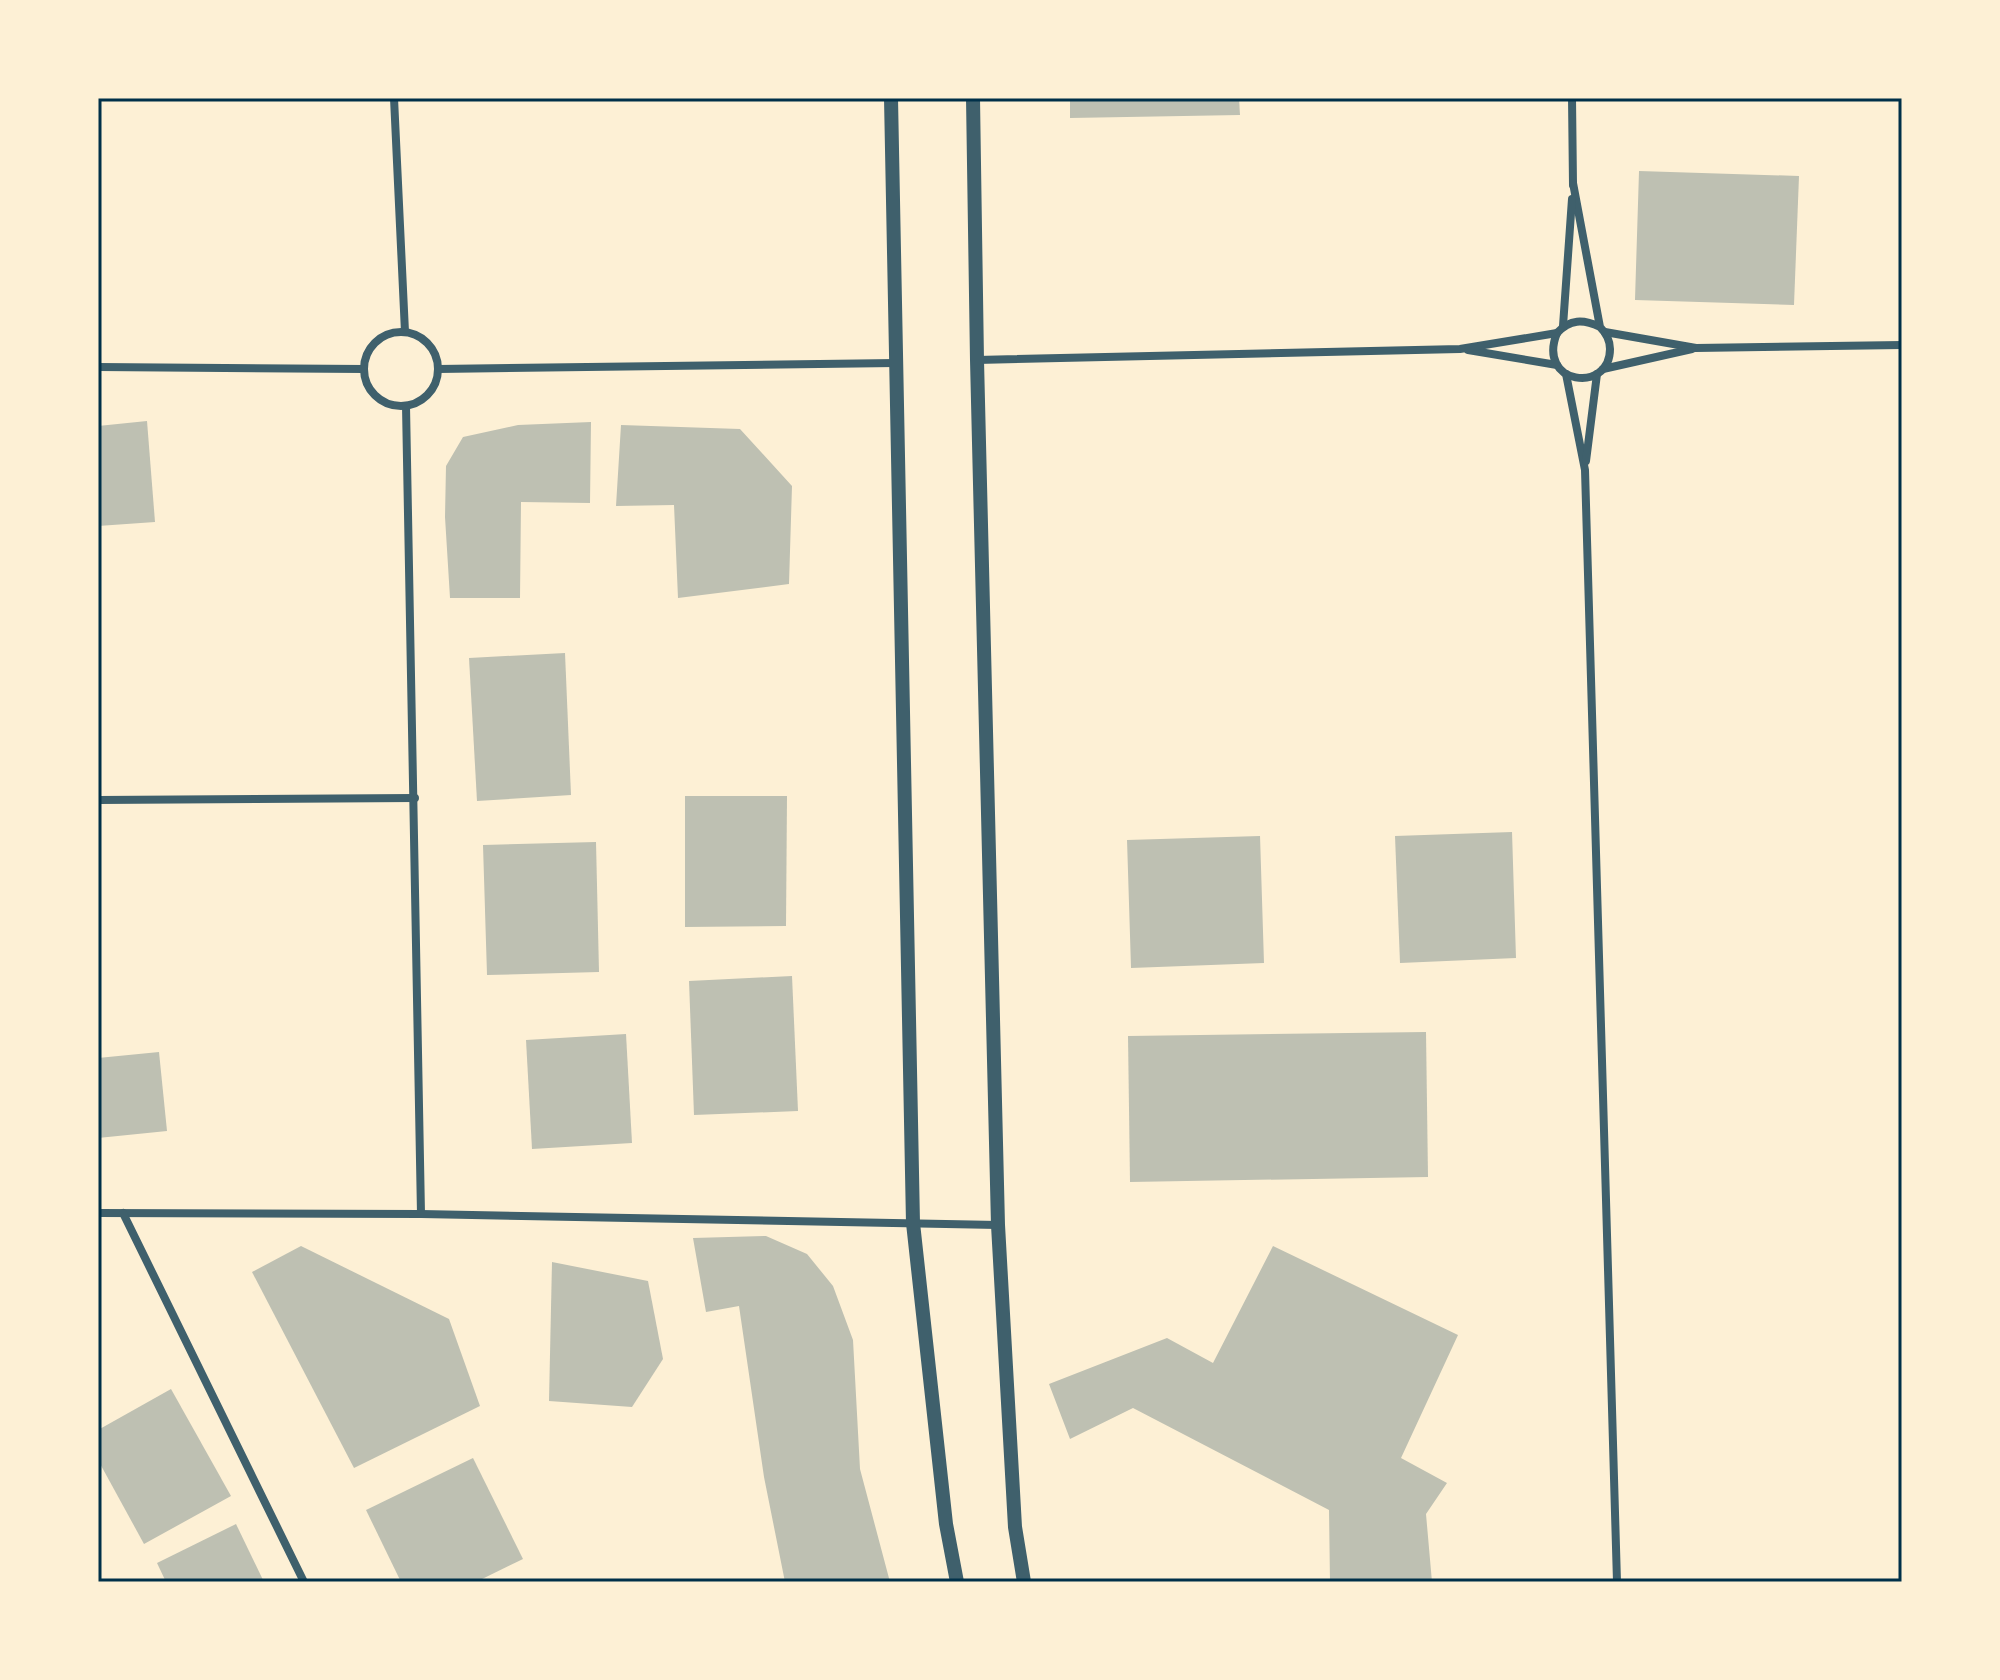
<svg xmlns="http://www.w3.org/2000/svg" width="2000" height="1680" font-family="'Asap Condensed',sans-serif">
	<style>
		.building { fill: #bec0b2 }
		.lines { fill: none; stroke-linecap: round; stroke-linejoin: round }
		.minor { stroke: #3f606c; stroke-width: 8 }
		.tertiary { stroke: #3f606c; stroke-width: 14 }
		.neatline { fill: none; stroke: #003049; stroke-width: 3 }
	</style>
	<rect width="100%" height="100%" fill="#fdf0d5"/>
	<g class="building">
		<polygon points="1070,98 1239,98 1240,115 1070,118"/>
		<polygon points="1639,171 1799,176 1794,305 1635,300"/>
		<polygon points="147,421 155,522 98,526 98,426"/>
		<polygon points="591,422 590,503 521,502 520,598 450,598 445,517 446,466 463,437 518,425"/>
		<polygon points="621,425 740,429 792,486 789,584 678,598 674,505 616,506"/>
		<polygon points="565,653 571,795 477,801 469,658"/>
		<polygon points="685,796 787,796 786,926 685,927"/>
		<polygon points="1512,832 1516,958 1400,963 1395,836"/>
		<polygon points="1260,836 1264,963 1131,968 1127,840"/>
		<polygon points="596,842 599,972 487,975 483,845"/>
		<polygon points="792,976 798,1111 694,1115 689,981"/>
		<polygon points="1426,1032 1428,1177 1130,1182 1128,1036"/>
		<polygon points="626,1034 632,1143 532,1149 526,1040"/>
		<polygon points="159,1052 167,1131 98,1138 98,1058"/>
		<polygon points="766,1236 807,1254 833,1286 853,1340 860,1469 890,1582 785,1582 764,1477 739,1306 706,1312 693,1238"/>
		<polygon points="301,1246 449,1319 480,1406 354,1468 252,1272"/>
		<polygon points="1273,1246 1458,1335 1401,1458 1447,1483 1426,1514 1432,1582 1330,1582 1329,1510 1133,1408 1070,1439 1049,1384 1167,1338 1213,1363"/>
		<polygon points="552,1262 648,1281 663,1359 632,1407 549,1401"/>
		<polygon points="171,1389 231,1496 144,1544 98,1460 98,1430"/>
		<polygon points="473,1458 523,1559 476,1582 401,1582 366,1510"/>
		<polygon points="236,1524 264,1582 166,1582 157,1563"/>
	</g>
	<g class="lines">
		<g class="minor">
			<polyline points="394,98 405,332"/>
			<polyline points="1572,98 1573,185"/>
			<path d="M1573,183L1600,327C1606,333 1610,340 1610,349C1610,394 1536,385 1557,333C1570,319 1583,319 1600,327"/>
			<polyline points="1563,326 1572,199"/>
			<polyline points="1605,332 1696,348 1902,345"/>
			<circle cx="401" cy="369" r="37"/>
			<polyline points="1468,350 1557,365"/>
			<polyline points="977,360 1460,349 1557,333"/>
			<polyline points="98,367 364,369"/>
			<polyline points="438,369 895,363"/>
			<polyline points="1603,369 1692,349"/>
			<polyline points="1566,374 1585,470 1617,1582"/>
			<polyline points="406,406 421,1214"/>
			<polyline points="1586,461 1597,374"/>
			<polyline points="98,800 415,798"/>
			<polyline points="98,1213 421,1214 998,1225"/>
			<polyline points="123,1213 304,1582"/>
		</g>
		<g class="tertiary">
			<polyline points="891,98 913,1223 946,1524 957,1582"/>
			<polyline points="973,98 977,360 998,1225 1015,1527 1024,1582"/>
		</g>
	</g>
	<rect width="2000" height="1680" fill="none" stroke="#fdf0d5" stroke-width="200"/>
	<rect x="100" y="100" width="1800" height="1480" class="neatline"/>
</svg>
